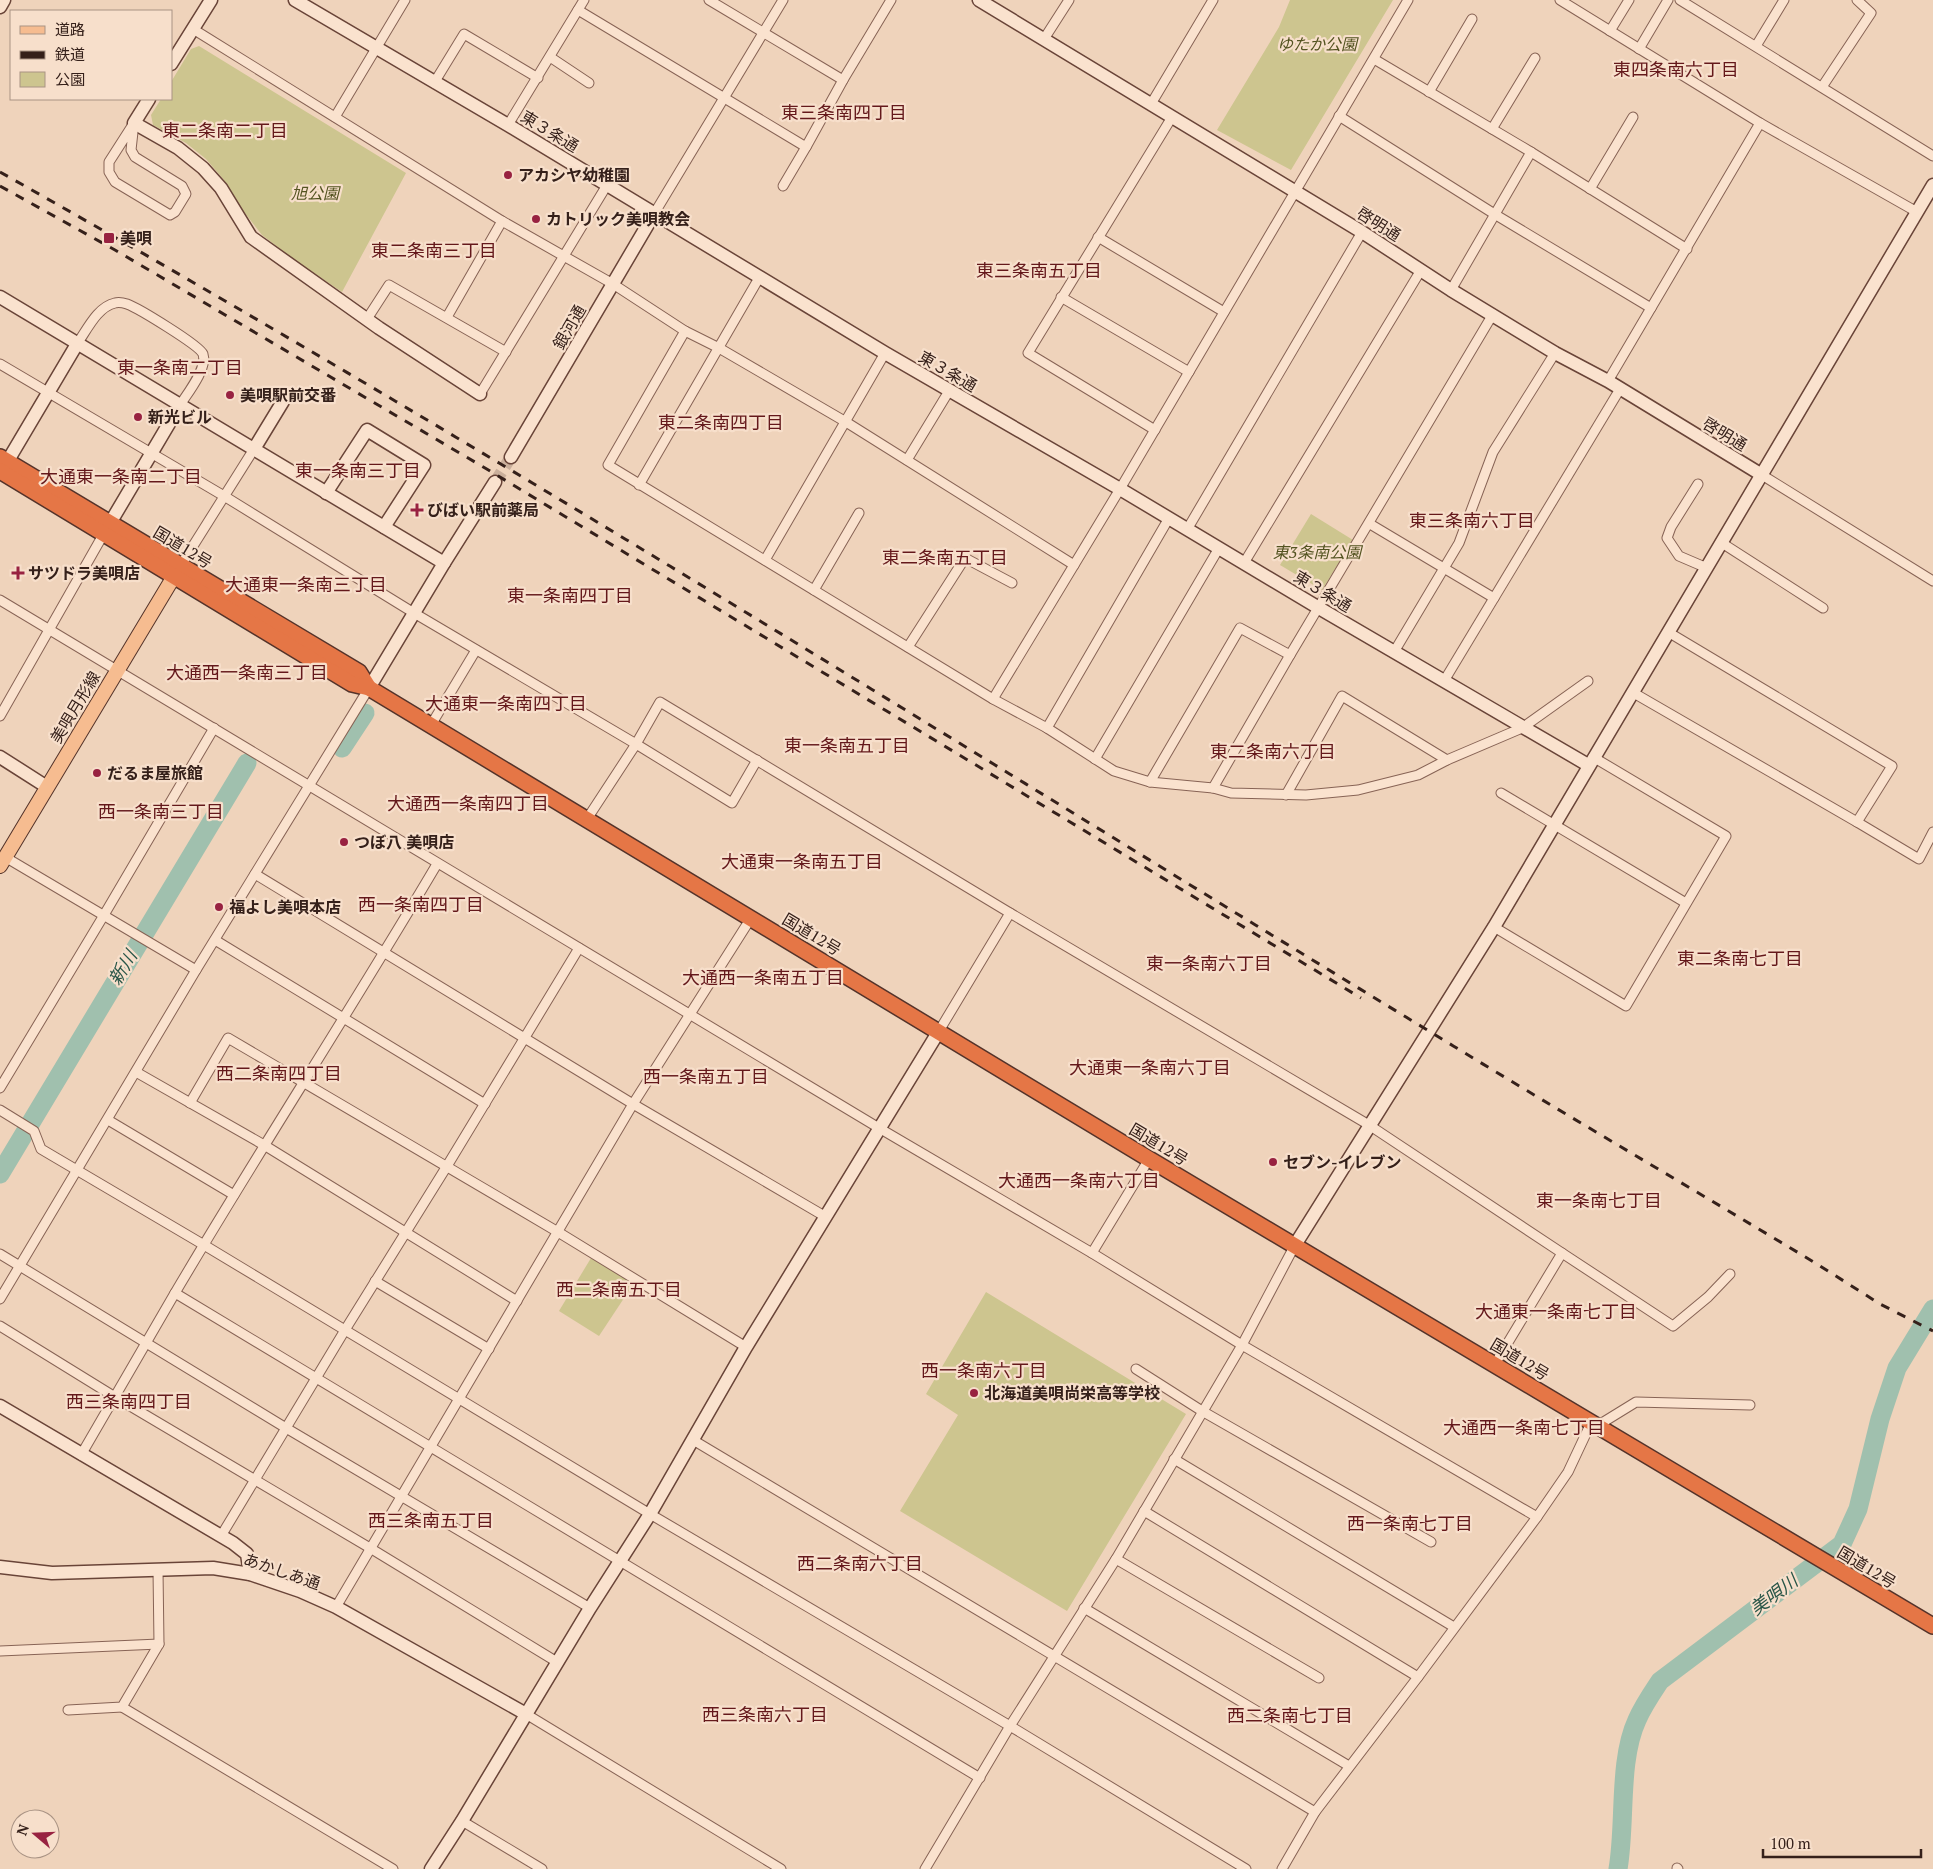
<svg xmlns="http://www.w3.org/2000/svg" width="1933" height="1869" font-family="'PT Serif','Noto Sans JP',serif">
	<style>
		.green { fill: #cdc58f }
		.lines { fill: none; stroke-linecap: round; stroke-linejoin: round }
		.river { stroke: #a0c0ae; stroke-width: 19 }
		.secondary-tunnel { stroke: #caaf9b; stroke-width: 12; stroke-dasharray: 12 6; stroke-linecap: butt }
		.street-casing { stroke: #876355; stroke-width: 11 }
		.secondary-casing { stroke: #694438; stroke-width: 15 }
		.primary-casing { stroke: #54332a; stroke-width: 16 }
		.highway-casing { stroke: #54332a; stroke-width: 18 }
		.street { stroke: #fae2ce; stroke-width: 9 }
		.secondary { stroke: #fae2ce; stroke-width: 12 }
		.primary { stroke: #f6bc90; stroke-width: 14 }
		.highway { stroke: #e57646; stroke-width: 15 }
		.rail { stroke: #35201a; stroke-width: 3; stroke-dasharray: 9 9; stroke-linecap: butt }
		.poi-dot { fill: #982241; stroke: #f7dfcb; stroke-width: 2 }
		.labels { text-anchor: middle; stroke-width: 4.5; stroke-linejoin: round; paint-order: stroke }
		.park-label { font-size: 16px; font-style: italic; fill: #535320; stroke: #f7dfcb }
		.street-label { font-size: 16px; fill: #35201a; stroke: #f7dfcb }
		.poi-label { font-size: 16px; font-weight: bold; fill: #35201a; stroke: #f7dfcb; text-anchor: start }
		.neighbourhood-label { font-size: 18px; fill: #64181b; stroke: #f7dfcb }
		.water-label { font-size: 18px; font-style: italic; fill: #295648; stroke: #f7dfcb }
	</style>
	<rect width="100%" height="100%" fill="#efd3bb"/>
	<g class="green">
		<polygon points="1290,0 1393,0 1291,170 1217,130 1279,27"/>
		<polygon points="199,46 406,173 342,292 296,261 262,235 244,212 223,179 206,159 186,143 153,125 151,115 161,99 171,99 171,82 191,49"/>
		<polygon points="1311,514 1353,540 1322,590 1280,565"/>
		<polygon points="591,1258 634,1283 599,1336 559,1311"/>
		<polygon points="986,1292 1186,1414 1067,1611 900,1511 958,1415 926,1394"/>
	</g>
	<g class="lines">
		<g class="river">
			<polyline points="342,748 365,713"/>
			<polyline points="0,1174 247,763"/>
			<path d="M1618,1869C1626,1824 1618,1761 1637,1720C1643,1706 1652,1693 1660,1681L1842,1544L1858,1509L1880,1419L1897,1368L1933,1309"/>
		</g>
		<polyline class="secondary-tunnel" points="495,482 511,457"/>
		<defs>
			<g id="street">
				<polyline points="709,0 843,80"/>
				<polyline points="1560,0 1760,123 1917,212"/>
				<polyline points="1680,0 1933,156"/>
				<polyline points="578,10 806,147 843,80 891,0"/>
				<polyline points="193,29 502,221 613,284 685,331 719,348 846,422 1074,565"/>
				<polyline points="1610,31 1629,0"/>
				<polyline points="1044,39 1069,0"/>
				<polyline points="1756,46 1784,0"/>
				<polyline points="1639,49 1668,0"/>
				<polyline points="550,57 589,83"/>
				<polyline points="1374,59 1531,152 1687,249"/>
				<polyline points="434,83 464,34 538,78"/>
				<polyline points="1822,87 1871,13 1857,0"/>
				<polyline points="1429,92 1472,19"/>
				<polyline points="1151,104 1213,0"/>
				<polyline points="1339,116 1496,215 1651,308"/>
				<polyline points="335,117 405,0"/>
				<polygon points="134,123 131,150 135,157 182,186 186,194 175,212 170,215 115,182 109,172 109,162"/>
				<polyline points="508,125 584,0"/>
				<polyline points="1492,129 1535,58"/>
				<polyline points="783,186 806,147"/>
				<polyline points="1590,189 1633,117"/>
				<polyline points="654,214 783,0"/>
				<polyline points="1098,237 1224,312"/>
				<polyline points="1451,290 1531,152"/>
				<polyline points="1061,297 1189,372"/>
				<polyline points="447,317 502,221"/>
				<polyline points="367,319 389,285 506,352"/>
				<polyline points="685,331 608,465 993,699 1047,728 1114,771 1150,782 1213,788 1231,793 1306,795 1358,790 1418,775 1447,760 1522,728 1588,681"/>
				<path d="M77,344C87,330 97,307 115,303C118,302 124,303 127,304C138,308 199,345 203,354C208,368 187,394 180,405"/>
				<polyline points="0,364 224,496 414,613 636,744 660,702 1010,913 1369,1125 1562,1253 1495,1364"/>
				<polyline points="1608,381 1760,123"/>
				<polyline points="480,394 607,185"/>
				<polyline points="1155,430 1028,353 1172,117"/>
				<polyline points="907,460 949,391"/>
				<polyline points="1762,475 1933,581"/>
				<polyline points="1698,484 1671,527 1667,538 1679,556 1707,568"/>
				<polyline points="639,485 759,278"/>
				<polyline points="1370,524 1494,598"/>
				<polyline points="1188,528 1362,232"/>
				<polyline points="1722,543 1823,608"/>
				<polyline points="765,560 885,353"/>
				<polyline points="1244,563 1421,270"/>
				<polyline points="181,565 254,449"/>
				<polyline points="814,590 859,513"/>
				<polyline points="0,600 879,1128 1092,1253 1242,1345 1537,1517"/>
				<polyline points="908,647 965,558 1012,583"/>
				<polyline points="1394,652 1459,543 1493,452 1555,353"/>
				<polyline points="1444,681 1620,389"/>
				<polyline points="1632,692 1857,822 1892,766 1668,632"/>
				<polyline points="993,699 1120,489 1408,0"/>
				<polyline points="0,716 103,535"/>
				<polyline points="431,725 476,650"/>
				<polyline points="1047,728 1169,518"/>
				<polyline points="1095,759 1219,548"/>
				<polyline points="1150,782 1240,628 1290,655"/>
				<polyline points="1213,788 1290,655 1493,314"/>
				<polyline points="1501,793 1686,903"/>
				<polyline points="1286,795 1342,696 1447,760"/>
				<polyline points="587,819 636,744 732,803 757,760"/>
				<polyline points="1857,822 1919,859 1933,832"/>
				<polyline points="5,857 196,970"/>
				<polyline points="255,874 633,1104 826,1217"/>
				<polyline points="1494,927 1626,1006 1726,836 1593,757"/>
				<polyline points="215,940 485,1104"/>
				<polyline points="939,1031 1010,913"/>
				<polyline points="136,1072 264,1145 517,1301"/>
				<polyline points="0,1088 104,915 214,728"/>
				<polyline points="190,1103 228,1038 558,1232 746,1347"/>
				<polyline points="0,1110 34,1131 41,1149 204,1245 650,1514 1010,1726 1246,1869"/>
				<polyline points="108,1120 234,1195"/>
				<polyline points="1092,1253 1149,1159"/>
				<polyline points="1562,1253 1673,1326 1708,1297 1730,1274"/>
				<polyline points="0,1254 286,1428 590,1608"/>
				<polyline points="375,1281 489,1349"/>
				<path d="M175,1293C260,1149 352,1008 437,864"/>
				<polyline points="0,1299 196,970 369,688"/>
				<polyline points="0,1326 115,1397 370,1548 557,1662"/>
				<polyline points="1136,1369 1202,1411 1431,1542"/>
				<polyline points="1597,1426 1636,1402 1750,1405"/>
				<polyline points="693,1440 1315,1812"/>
				<polyline points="81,1455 175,1293 980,1778"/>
				<polyline points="1174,1459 1454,1627"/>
				<polyline points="1144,1511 1418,1677"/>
				<polyline points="221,1536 345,1330 447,1166 579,948"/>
				<polyline points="1116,1559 1319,1678"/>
				<polyline points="336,1607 633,1104 751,918"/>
				<polyline points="1084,1608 1349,1766"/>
				<polyline points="0,1651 159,1644 158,1570"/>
				<polyline points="122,1707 393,1869"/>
				<polyline points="68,1710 122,1707 159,1644"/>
				<polyline points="526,1714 781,1869"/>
				<polyline points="462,1821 542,1869"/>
				<polyline points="1677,1868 1678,1869"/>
				<polyline points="925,1869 1010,1726 1116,1559 1242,1345 1295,1245"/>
				<polyline points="1282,1869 1315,1812 1418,1677 1537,1517 1568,1472 1591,1423"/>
			</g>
			<g id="secondary">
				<polyline points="295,0 508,125 885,353 1120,489 1319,608 1588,765"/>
				<polyline points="979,0 1362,232 1451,290 1555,353 1608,381 1762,475"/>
				<polyline points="0,7 4,0"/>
				<polyline points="171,64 211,0"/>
				<polyline points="149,99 134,123 178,148 203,168 221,188 251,237 379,328 480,394"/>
				<polyline points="0,297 444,563"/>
				<polyline points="254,449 285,398"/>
				<polyline points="511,457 654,214"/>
				<polyline points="3,469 77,344"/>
				<polyline points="326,493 367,430 424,465 384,527"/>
				<polyline points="106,530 180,405"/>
				<polyline points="369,688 444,563 495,482"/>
				<polyline points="0,757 47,787"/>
				<polyline points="1295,1245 1494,927 1933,185"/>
				<polyline points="0,1406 233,1543 247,1554 250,1574"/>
				<polyline points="0,1567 52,1573 213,1568 250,1574 300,1591 336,1607 526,1714"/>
				<polyline points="431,1869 462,1821 590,1608 650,1514 746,1347 939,1031"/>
			</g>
			<polyline id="primary" points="0,866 179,568"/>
			<g id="highway">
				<polyline points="0,457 359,672 369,688"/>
				<polyline points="0,471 352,684 369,688 1149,1159 1933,1626"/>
			</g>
		</defs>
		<use href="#street" class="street-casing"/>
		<use href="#secondary" class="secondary-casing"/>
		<use href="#primary" class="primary-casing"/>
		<use href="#highway" class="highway-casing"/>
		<use href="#street" class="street"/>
		<use href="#secondary" class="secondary"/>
		<use href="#primary" class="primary"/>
		<use href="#highway" class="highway"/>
		<g class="rail">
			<path d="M0,172C483,444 951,740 1424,1028C1554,1108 1686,1185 1817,1264L1880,1304L1933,1331"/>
			<polyline points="0,186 115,250 485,468 1361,998"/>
		</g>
	</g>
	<g class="poi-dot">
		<circle cx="508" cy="175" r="5"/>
		<circle cx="536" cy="219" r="5"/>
		<rect x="103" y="232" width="12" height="12" rx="2.5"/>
		<circle cx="230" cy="395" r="5"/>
		<circle cx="138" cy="417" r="5"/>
		<path d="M414.5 502.5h5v5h5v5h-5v5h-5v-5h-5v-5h5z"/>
		<path d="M15.5 565.5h5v5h5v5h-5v5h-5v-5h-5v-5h5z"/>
		<circle cx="97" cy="773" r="5"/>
		<circle cx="344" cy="842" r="5"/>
		<circle cx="219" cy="907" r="5"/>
		<circle cx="1273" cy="1162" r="5"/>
		<circle cx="974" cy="1393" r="5"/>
	</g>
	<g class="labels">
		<g class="park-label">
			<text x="1317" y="50">ゆたか公園</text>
			<text x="315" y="199">旭公園</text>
			<text x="1317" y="558">東3条南公園</text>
		</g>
		<g class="street-label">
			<text transform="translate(550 131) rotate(31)" y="6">東３条通</text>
			<text transform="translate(1379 224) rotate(32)" y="6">啓明通</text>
			<text transform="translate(569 327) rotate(-60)" y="6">銀河通</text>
			<text transform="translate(948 371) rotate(30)" y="6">東３条通</text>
			<text transform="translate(1725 434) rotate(31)" y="6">啓明通</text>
			<text transform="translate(183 547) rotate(31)" y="6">国道12号</text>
			<text transform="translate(1323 591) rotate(31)" y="6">東３条通</text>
			<text transform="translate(75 707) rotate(-59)" y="6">美唄月形線</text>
			<text transform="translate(812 934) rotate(31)" y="6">国道12号</text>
			<text transform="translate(1159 1144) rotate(31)" y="6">国道12号</text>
			<text transform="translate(1520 1359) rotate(31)" y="6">国道12号</text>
			<text transform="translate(1867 1567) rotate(31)" y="6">国道12号</text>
			<text transform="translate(282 1571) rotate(19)" y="6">あかしあ通</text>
		</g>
		<g class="poi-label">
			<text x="518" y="181">アカシヤ幼稚園</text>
			<text x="546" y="225">カトリック美唄教会</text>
			<text x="120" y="244">美唄</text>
			<text x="240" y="401">美唄駅前交番</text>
			<text x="148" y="423">新光ビル</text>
			<text x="427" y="516">びばい駅前薬局</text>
			<text x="28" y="579">サツドラ美唄店</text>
			<text x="107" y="779">だるま屋旅館</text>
			<text x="354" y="848">つぼ八 美唄店</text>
			<text x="229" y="913">福よし美唄本店</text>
			<text x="1283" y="1168">セブン-イレブン</text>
			<text x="984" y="1399">北海道美唄尚栄高等学校</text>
		</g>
		<g class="neighbourhood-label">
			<text x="1676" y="76">東四条南六丁目</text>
			<text x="844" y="119">東三条南四丁目</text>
			<text x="225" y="137">東二条南二丁目</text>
			<text x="434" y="257">東二条南三丁目</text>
			<text x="1039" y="277">東三条南五丁目</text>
			<text x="180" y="374">東一条南二丁目</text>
			<text x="721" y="429">東二条南四丁目</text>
			<text x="358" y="477">東一条南三丁目</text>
			<text x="121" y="483">大通東一条南二丁目</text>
			<text x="1472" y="527">東三条南六丁目</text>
			<text x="945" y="564">東二条南五丁目</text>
			<text x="306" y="591">大通東一条南三丁目</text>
			<text x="570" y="602">東一条南四丁目</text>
			<text x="247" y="679">大通西一条南三丁目</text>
			<text x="506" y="710">大通東一条南四丁目</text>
			<text x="847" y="752">東一条南五丁目</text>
			<text x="1273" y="758">東二条南六丁目</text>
			<text x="468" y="810">大通西一条南四丁目</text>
			<text x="161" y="818">西一条南三丁目</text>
			<text x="802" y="868">大通東一条南五丁目</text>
			<text x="421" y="911">西一条南四丁目</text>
			<text x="1740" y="965">東二条南七丁目</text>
			<text x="1209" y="970">東一条南六丁目</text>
			<text x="763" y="984">大通西一条南五丁目</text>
			<text x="1150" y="1074">大通東一条南六丁目</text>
			<text x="279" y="1080">西二条南四丁目</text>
			<text x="706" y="1083">西一条南五丁目</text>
			<text x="1079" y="1187">大通西一条南六丁目</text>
			<text x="1599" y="1207">東一条南七丁目</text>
			<text x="619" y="1296">西二条南五丁目</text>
			<text x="1556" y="1318">大通東一条南七丁目</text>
			<text x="984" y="1377">西一条南六丁目</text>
			<text x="129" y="1408">西三条南四丁目</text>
			<text x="1524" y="1434">大通西一条南七丁目</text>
			<text x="431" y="1527">西三条南五丁目</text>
			<text x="1410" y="1530">西一条南七丁目</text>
			<text x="860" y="1570">西二条南六丁目</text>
			<text x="765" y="1721">西三条南六丁目</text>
			<text x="1290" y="1722">西二条南七丁目</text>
		</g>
		<g class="water-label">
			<text transform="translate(123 968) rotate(-59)" y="6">新川</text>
			<text transform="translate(1774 1595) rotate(-37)" y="6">美唄川</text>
		</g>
	</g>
	<rect x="10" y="10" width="162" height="90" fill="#f7dfcb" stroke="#a99384"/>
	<rect x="20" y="26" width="25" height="8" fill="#f6bc90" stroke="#a99384"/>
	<text x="55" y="35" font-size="15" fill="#35201a">道路</text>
	<rect x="20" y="51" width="25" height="8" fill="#35201a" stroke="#a99384"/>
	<text x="55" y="60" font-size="15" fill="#35201a">鉄道</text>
	<rect x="20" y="72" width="25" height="15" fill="#cdc58f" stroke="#a99384"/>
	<text x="55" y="85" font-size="15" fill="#35201a">公園</text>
	<g transform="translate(35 1834) rotate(289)"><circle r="24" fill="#f7dfcb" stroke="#a99384"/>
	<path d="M0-4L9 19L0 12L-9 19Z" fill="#982241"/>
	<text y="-8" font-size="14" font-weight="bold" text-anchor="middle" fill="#35201a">N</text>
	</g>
	<path d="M1763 1849v8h158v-8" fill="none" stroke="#35201a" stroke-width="2.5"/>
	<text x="1770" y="1849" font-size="15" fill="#35201a" stroke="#f7dfcb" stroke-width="4" paint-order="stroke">100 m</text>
</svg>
